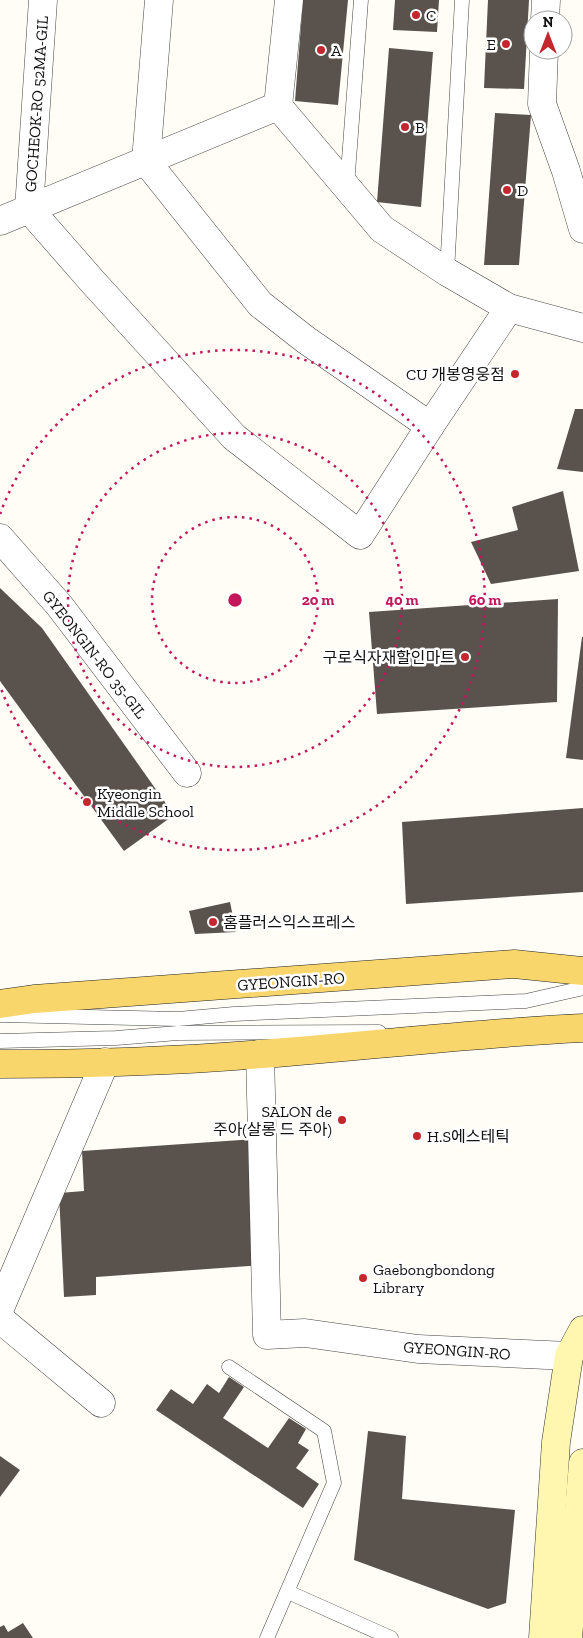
<svg xmlns="http://www.w3.org/2000/svg" width="583" height="1638" font-family="'Zilla Slab','Noto Sans KR',serif">
	<style>
		.building { fill: #5a524d }
		.lines { fill: none; stroke-linecap: round; stroke-linejoin: round }
		.service-casing { stroke: #444; stroke-width: 15 }
		.minor-casing { stroke: #444; stroke-width: 29 }
		.secondary-casing { stroke: #333; stroke-width: 29 }
		.primary-casing { stroke: #222; stroke-width: 29 }
		.service { stroke: #fff; stroke-width: 14 }
		.minor { stroke: #fff; stroke-width: 28 }
		.secondary { stroke: #fff6b0; stroke-width: 28 }
		.primary { stroke: #f9d66b; stroke-width: 28 }
		.ring { fill: none; stroke: #c2185b; stroke-width: 2.5; stroke-dasharray: 2.5 5 }
		.poi-dot { fill: #c4262e; stroke: #fff; stroke-width: 2 }
		.labels { text-anchor: middle; stroke-width: 5; stroke-linejoin: round; paint-order: stroke }
		.poi-label { font-size: 16px; fill: #111; stroke: #fff; text-anchor: start }
		.street-label { font-size: 16px; fill: #111; stroke: #fff }
		.centre { fill: #c2185b; stroke: #fff; stroke-width: 2.5 }
		.ring-label { font-size: 15px; text-anchor: middle; font-weight: bold; fill: #c2185b; stroke: #fff; stroke-width: 5; stroke-linejoin: round; paint-order: stroke }
	</style>
	<rect width="100%" height="100%" fill="#fffdf5"/>
	<g class="building">
		<polygon points="303,0 348,0 338,105 295,101"/>
		<polygon points="395,0 439,0 437,32 393,30"/>
		<polygon points="488,0 529,0 524,89 484,88"/>
		<polygon points="389,48 433,52 421,207 377,202"/>
		<polygon points="495,113 531,115 519,265 484,265"/>
		<polygon points="575,409 583,409 583,472 557,469"/>
		<polygon points="563,491 579,571 491,584 471,542 518,530 512,507"/>
		<polygon points="0,588 42,628 174,815 124,851 0,681"/>
		<polygon points="558,599 557,702 377,714 369,612"/>
		<polygon points="582,637 583,637 583,760 566,758"/>
		<polygon points="583,808 583,892 406,904 402,822"/>
		<polygon points="230,902 236,932 195,934 189,911"/>
		<polygon points="255,1139 262,1265 96,1277 96,1295 64,1297 59,1193 84,1191 82,1151"/>
		<polygon points="229,1377 244,1387 223,1418 268,1448 289,1418 306,1429 298,1443 309,1450 296,1468 319,1484 303,1508 156,1410 171,1389 193,1404 207,1384 219,1393"/>
		<polygon points="368,1431 406,1436 402,1499 515,1510 506,1603 488,1609 354,1560"/>
		<polygon points="0,1456 20,1470 0,1497"/>
		<polygon points="23,1623 33,1638 0,1638 0,1627 4,1625 8,1632"/>
	</g>
	<g class="lines">
		<defs>
			<g id="service">
				<polyline points="347,186 361,0"/>
				<polyline points="447,272 462,0"/>
				<polyline points="0,1015 178,1019 234,1014 526,1001 583,988"/>
				<polyline points="0,1041 116,1038 178,1033 379,1032"/>
				<polyline points="229,1367 324,1431 334,1483 267,1638"/>
				<polyline points="288,1592 391,1638"/>
			</g>
			<g id="minor">
				<polyline points="43,0 29,209 92,281 234,437 360,535 430,426 509,308"/>
				<polyline points="159,0 146,161 260,304 306,340 430,426"/>
				<polyline points="545,20 546,0"/>
				<polyline points="544,50 542,104 566,171 583,229"/>
				<polyline points="278,106 382,229 447,272 509,308 583,328"/>
				<polyline points="278,106 289,0"/>
				<polyline points="0,221 278,106"/>
				<polyline points="0,538 59,605 187,773"/>
				<polyline points="260,1054 267,1335 305,1333 418,1349 569,1356"/>
				<polyline points="0,1308 105,1062"/>
				<polyline points="0,1319 101,1403"/>
			</g>
			<g id="secondary">
				<polyline points="543,1638 556,1442 569,1356 583,1330"/>
				<polyline points="568,1638 583,1463"/>
			</g>
			<g id="primary">
				<polyline points="0,1004 34,999 514,964 583,971"/>
				<path d="M0,1064C87,1064 175,1061 262,1054C369,1046 476,1033 583,1028"/>
			</g>
		</defs>
		<use href="#service" class="service-casing"/>
		<use href="#minor" class="minor-casing"/>
		<use href="#secondary" class="secondary-casing"/>
		<use href="#primary" class="primary-casing"/>
		<use href="#service" class="service"/>
		<use href="#minor" class="minor"/>
		<use href="#secondary" class="secondary"/>
		<use href="#primary" class="primary"/>
	</g>
	<g class="ring">
		<circle cx="235" cy="600" r="83"/>
		<circle cx="235" cy="600" r="167"/>
		<path d="M0 514A250 250 0 1 1 0 686"/>
	</g>
	<g class="poi-dot">
		<circle cx="416" cy="15" r="5"/>
		<circle cx="506" cy="44" r="5"/>
		<circle cx="321" cy="50" r="5"/>
		<circle cx="405" cy="127" r="5"/>
		<circle cx="507" cy="190" r="5"/>
		<circle cx="515" cy="374" r="5"/>
		<circle cx="465" cy="657" r="5"/>
		<circle cx="87" cy="802" r="5"/>
		<circle cx="213" cy="922" r="5"/>
		<circle cx="342" cy="1120" r="5"/>
		<circle cx="417" cy="1136" r="5"/>
		<circle cx="363" cy="1278" r="5"/>
	</g>
	<g class="labels">
		<g class="poi-label">
			<text x="426" y="21">C</text>
			<text x="496" y="50" text-anchor="end">E</text>
			<text x="331" y="56">A</text>
			<text x="415" y="133">B</text>
			<text x="517" y="196">D</text>
			<text x="505" y="380" text-anchor="end">CU 개봉영웅점</text>
			<text x="455" y="663" text-anchor="end">구로식자재할인마트</text>
			<text x="97" y="799">Kyeongin<tspan x="97" dy="18">Middle School</tspan></text>
			<text x="223" y="928">홈플러스익스프레스</text>
			<text x="332" y="1117" text-anchor="end">SALON de<tspan x="332" dy="18">주아(살롱 드 주아)</tspan></text>
			<text x="427" y="1142">H.S에스테틱</text>
			<text x="373" y="1275">Gaebongbondong<tspan x="373" dy="18">Library</tspan></text>
		</g>
		<g class="street-label">
			<text transform="translate(36 104) rotate(-86)" y="6">GOCHEOK-RO 52MA-GIL</text>
			<text transform="translate(95 654) rotate(52)" y="6">GYEONGIN-RO 35-GIL</text>
			<text transform="translate(291 981) rotate(-4)" y="6">GYEONGIN-RO</text>
			<text transform="translate(457 1350) rotate(4)" y="6">GYEONGIN-RO</text>
		</g>
	</g>
	<circle cx="235" cy="600" r="8" class="centre"/>
	<g class="ring-label">
		<text x="318" y="605">20 m</text>
		<text x="402" y="605">40 m</text>
		<text x="485" y="605">60 m</text>
	</g>
	<g transform="translate(548 35)"><circle r="24" fill="#ffffff" stroke="#a0a0a0"/>
	<path d="M0-4L9 19L0 12L-9 19Z" fill="#c4262e"/>
	<text y="-8" font-size="14" font-weight="bold" text-anchor="middle" fill="#111111">N</text>
	</g>
</svg>
